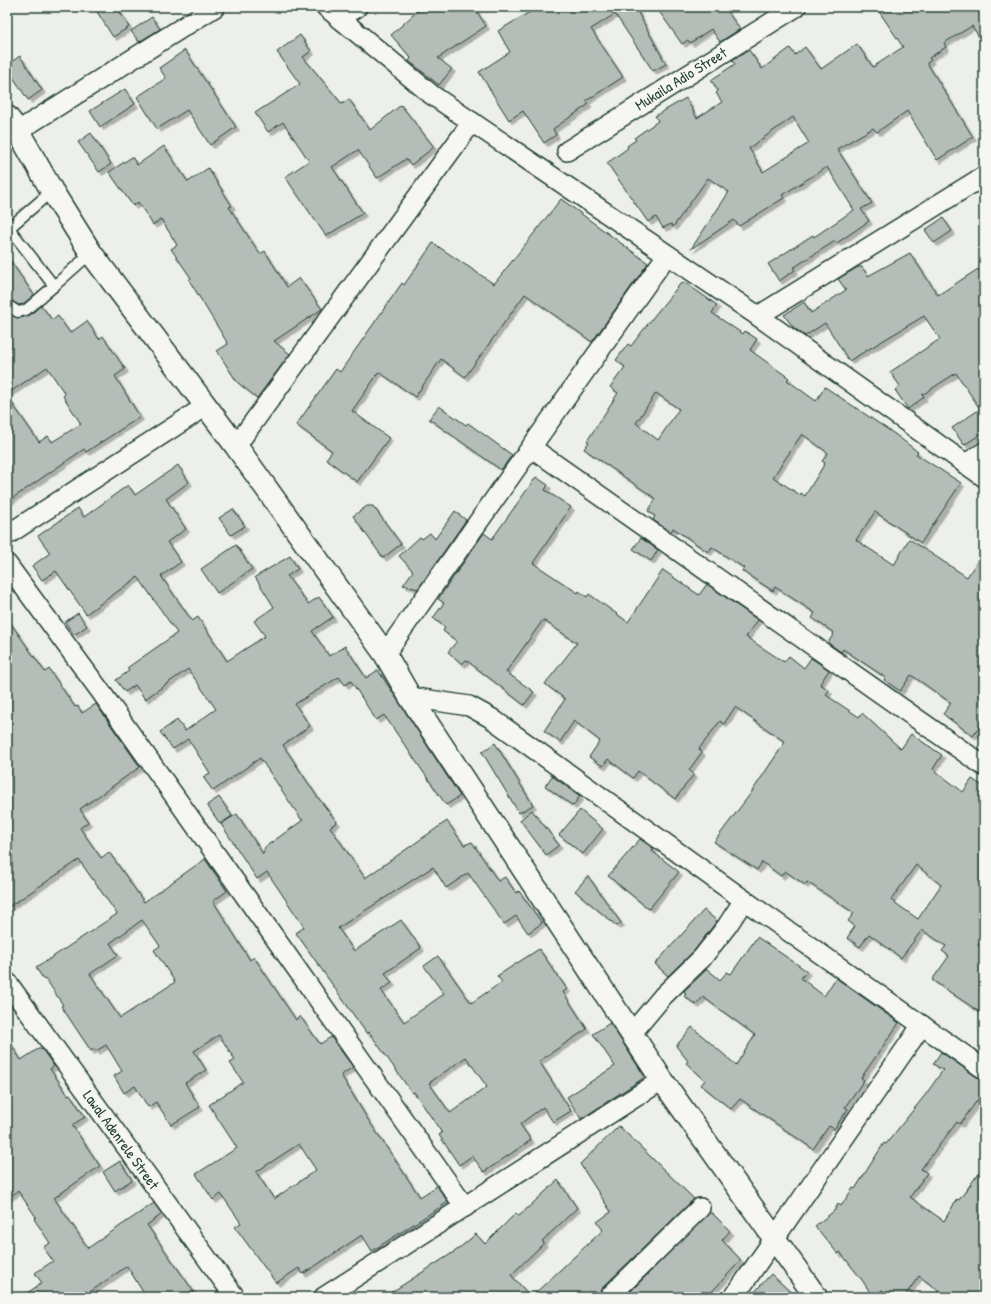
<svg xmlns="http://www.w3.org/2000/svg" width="991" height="1304" font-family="'Patrick Hand',sans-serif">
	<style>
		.building { fill: #b4bdb8; stroke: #1f3d34; fill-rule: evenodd; filter: url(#shadow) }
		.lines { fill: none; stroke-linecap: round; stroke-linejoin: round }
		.service-casing { stroke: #1f3d34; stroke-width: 13 }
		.minor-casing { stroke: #1f3d34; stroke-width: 22 }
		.tertiary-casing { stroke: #1f3d34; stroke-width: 25 }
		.service { stroke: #f6f6f2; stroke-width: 10 }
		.minor { stroke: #f6f6f2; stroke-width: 19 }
		.tertiary { stroke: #f6f6f2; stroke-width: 22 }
		.labels { text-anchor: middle; stroke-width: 4; stroke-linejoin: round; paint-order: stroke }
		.street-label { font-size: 15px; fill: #1f3d34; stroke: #f6f6f2 }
	</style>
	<defs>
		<filter id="shadow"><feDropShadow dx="3.5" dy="3.5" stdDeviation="0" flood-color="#0004"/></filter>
	</defs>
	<rect width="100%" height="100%" fill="#edefea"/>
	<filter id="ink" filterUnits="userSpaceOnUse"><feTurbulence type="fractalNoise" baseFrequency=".025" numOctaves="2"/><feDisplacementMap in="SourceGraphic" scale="8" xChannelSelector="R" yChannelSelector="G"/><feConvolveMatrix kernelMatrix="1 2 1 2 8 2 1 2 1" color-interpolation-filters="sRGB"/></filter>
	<g filter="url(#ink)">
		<g class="building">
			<polygon points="94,7 117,7 129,27 113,37"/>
			<polygon points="422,7 474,7 486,26 438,58 452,69 439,85 409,61 411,58 391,35"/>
			<polygon points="538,7 635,7 666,64 653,71 615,14 591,29 623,77 586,101 589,104 553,129 556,135 544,143 523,111 509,120 479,72 510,52 498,31"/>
			<polygon points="656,7 724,7 740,29 720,42 711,29 690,43 688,40 682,44"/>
			<path d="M876,7H984V45L972,26L944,43L946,47L929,58L931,60L927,63L973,137L937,160L907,111L877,132L873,128L837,149L872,203L861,209L869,221L837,243L835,241L793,268L795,270L779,281L768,264L813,235L814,237L854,210L827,167L782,195L784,198L739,226L734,220L691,249L729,192L708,178L673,227L671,224L663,228L656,217L648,222L607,163L628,148L627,146L636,140L634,138L658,121L655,116L686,98L697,118L722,102L716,93L718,91L711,80L735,64L732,60L749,50L762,69L790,48L795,55L805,47L821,69L857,44L873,67L903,47ZM793,117L809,143L763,172L749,148Z"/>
			<polygon points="152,17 160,29 139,42 131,31"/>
			<polygon points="300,35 311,51 303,57 342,104 349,99 370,130 401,105 434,147 411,165 406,159 377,178 358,150 332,167 363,213 326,236 285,177 309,161 283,122 268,132 255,113 300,84 277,52"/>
			<polygon points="185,50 236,127 210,145 187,110 157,129 137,97 166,78 159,68"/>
			<polygon points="20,56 42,90 28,100 7,68 7,65"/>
			<polygon points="125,89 135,104 100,127 90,111"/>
			<polygon points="91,133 111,164 99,172 78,142"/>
			<polygon points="164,146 188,182 208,168 232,206 229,207 260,254 265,251 287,287 299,278 322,309 274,341 290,354 257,398 237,382 217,351 228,344 189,280 191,278 171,249 177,245 161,219 153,225 138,202 133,206 109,172 132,157 137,165"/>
			<polygon points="561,199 648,263 592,342 525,294 465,377 441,359 415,397 379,372 352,411 389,438 357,482 326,459 332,451 296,425 336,369 340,372 402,283 404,285 433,243 494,284"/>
			<polygon points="943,218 952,231 934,243 925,230"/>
			<polygon points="910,253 938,295 978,269 984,278 984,432 964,445 952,428 980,409 956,373 922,395 924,397 908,409 895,390 900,386 890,372 940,339 924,316 849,361 825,323 805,336 793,327 784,315 804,302 811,313 846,290 838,279 858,267 862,267 868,276"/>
			<polygon points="7,256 34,295 23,304 19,305 7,299"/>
			<path d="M684,282L717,305L712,313L743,334L745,331L757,339L750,350L789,378L787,380L816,401L825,387L896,435L918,452L916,454L961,483L921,543L875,512L856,540L894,565L909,539L967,577L984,551V721L973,736L943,714L951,703L911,675L900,691L884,680L886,678L843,649L841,652L828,643L834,633L812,618L815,613L775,587L773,591L742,571L744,568L712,547L708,552L673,528L671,532L653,520L655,516L648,511L656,499L584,449L589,442L587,441L618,393L610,387L625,367L616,360L628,344L631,346L654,316L681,283L683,284ZM656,393L679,409L658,440L636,423ZM802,434L828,453L822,461L825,463L805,496L801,493L800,495L773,477Z"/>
			<polygon points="41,305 52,320 58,316 70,333 87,321 99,339 103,336 125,369 115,376 140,417 86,452 84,449 7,502 7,396 39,442 48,436 52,442 81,424 63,396 65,394 47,367 7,394 7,313 20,318 30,315"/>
			<polygon points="439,406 466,425 468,423 512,455 501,470 429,419"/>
			<path d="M178,465L189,482L166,499L186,529L167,542L181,562L161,576L192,621L198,617L227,661L265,636L254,621L274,607L255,577L290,556L298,569L287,576L308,604L319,597L333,617L312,631L329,656L345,646L366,678L378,670L460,796L446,805L384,715L376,720L351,681L345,685L339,677L295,704L310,726L283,745L316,795L337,822L330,827L365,878L447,821L464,845L472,842L498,881L505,877L516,893L519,891L542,923L528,933L516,916L504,924L468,873L446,888L433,867L338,928L354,951L401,920L421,948L385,973L392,983L381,990L404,1022L444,994L424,966L438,956L471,1003L502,982L497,976L539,949L567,989L563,992L587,1029L539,1061L571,1111L553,1122L543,1107L520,1124L531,1140L484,1172L472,1156L459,1165L439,1135L442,1133L414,1092L412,1093L369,1032L367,1034L296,933L304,927L267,872L257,879L221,824L237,814L263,854L265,847L303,820L301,819L260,758L213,791L203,777L210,773L188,739L173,749L160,732L177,720L185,731L216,709L188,669L145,699L135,685L125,692L116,680L129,671L127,668L177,633L138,577L86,614L56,571L42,580L32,566L50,553L38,536L78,508L84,517L128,485L135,495ZM466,1057L487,1087L450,1113L429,1083Z"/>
			<path d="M536,477L548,485L545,490L571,507L533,563L578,593L579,591L587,597L589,594L628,622L663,570L699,595L707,584L758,620L746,637L784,662L789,656L804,668L811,658L829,670L820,684L829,690L826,695L859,717L862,713L901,749L911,734L942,755L933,769L963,792L972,779L984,787V937L978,945L984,949V1015L932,980L949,956L942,951L946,946L922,930L901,958L869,934L860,947L847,938L855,926L848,921L854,913L807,882L805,885L785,871L781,876L762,862L757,870L714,842L751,793L785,742L735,707L724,724L720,721L699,749L702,752L689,770L694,774L675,799L638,771L633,778L608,759L603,766L589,757L600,741L574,721L560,742L544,731L565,699L545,684L577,643L543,620L506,672L534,692L524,705L466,660L462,664L448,652L457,641L443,631L445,627L433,618L444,603L438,599L484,533L492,539ZM916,865L941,885L918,919L891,900Z"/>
			<polygon points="367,506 373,506 401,544 383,558 353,516"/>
			<polygon points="233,509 245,526 231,535 219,518"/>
			<polygon points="455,511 466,520 418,589 403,585 413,571 399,556 420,537 422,539 430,533 435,539"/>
			<polygon points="641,538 658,550 651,561 633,549"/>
			<polygon points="236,545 252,569 217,593 201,569"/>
			<polygon points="78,613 87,626 74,635 65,622"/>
			<path d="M7,618L45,672L49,669L75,707L78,706L82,713L96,704L140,767L80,809L88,822L80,828L101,858L109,852L144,902L205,859L227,891L213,901L250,960L254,957L296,1020L300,1016L320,1044L331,1037L353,1067L341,1075L367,1118L420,1197L437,1186L448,1202L372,1251L362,1235L303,1274L299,1268L276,1283L235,1227L241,1223L221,1194L213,1200L196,1174L237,1148L209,1105L243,1082L230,1063L235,1060L219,1035L194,1051L206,1070L185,1083L200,1107L171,1125L156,1102L148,1107L135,1086L124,1093L114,1076L122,1071L106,1045L96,1051L94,1049L91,1051L61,1006L63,1005L46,979L44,980L36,968L117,914L79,860L7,908ZM142,920L160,946L154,950L175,982L120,1018L90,974L118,955L110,943ZM299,1144L316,1170L274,1199L256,1172Z"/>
			<polygon points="495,743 533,805 519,813 482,752"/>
			<polygon points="552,776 580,796 573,806 545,786"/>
			<polygon points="219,797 232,816 220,824 207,805"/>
			<polygon points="532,810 559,845 546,855 520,820"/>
			<polygon points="580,810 603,829 583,854 559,835"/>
			<polygon points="640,839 654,849 652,851 679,872 649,909 608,876"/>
			<polygon points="588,876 621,923 617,926 575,891"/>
			<polygon points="704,910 717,921 694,951 668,976 655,964"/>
			<polygon points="757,937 807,971 801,978 824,996 836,978 899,1023 861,1078 864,1080 845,1107 848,1109 834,1129 829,1126 813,1149 740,1099 731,1109 701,1085 705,1080 686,1063 688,1061 676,1046 692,1027 736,1065 755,1035 703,997 696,1005 684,996 686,994 684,991 707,969 720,980 727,972 731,974"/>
			<polygon points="610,1023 645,1077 581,1119 567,1097 615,1066 593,1034"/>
			<polygon points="7,1038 21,1060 38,1049 42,1049 54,1066 50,1069 68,1095 70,1094 85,1117 72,1125 100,1166 54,1198 88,1248 154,1203 162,1214 147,1225 194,1292 186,1297 146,1297 127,1266 87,1294 85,1291 76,1297 21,1297 42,1283 35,1273 53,1261 43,1247 50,1243 34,1219 36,1217 18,1191 7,1198"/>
			<polygon points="941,1052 984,1082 984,1091 960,1124 957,1122 921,1169 927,1173 910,1197 944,1221 957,1199 959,1200 984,1166 984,1297 947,1297 919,1276 904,1297 892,1297 882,1290 873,1297 862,1280 840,1252 838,1254 815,1226 834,1211 838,1204 841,1206 853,1188 855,1189 884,1143 886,1144 926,1094 943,1070 933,1064"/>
			<polygon points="619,1126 694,1199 601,1289 598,1297 384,1297 457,1250 476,1234 485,1244 516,1213 519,1216 558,1180 577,1208 542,1241 544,1243 511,1275 531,1297 603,1230 597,1222 611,1212 580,1164"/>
			<polygon points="120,1161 132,1180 115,1191 103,1172"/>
			<polygon points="709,1213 712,1213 730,1231 722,1240 741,1260 707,1297 625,1297"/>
			<polygon points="771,1274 796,1297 750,1297"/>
		</g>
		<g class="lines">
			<defs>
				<g id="service">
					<polyline points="52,191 9,228 54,286 91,253"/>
					<polyline points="7,305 18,312 26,310 54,286"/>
				</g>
				<g id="minor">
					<polyline points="326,7 432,95 758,316 984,477"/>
					<polyline points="339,19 357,7"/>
					<polyline points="18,131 215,7"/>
					<polyline points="567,151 796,7"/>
					<polyline points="758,316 984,176"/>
					<polyline points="236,446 472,122"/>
					<polyline points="532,448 984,766"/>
					<polyline points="965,464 984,452"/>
					<polyline points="7,535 206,406"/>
					<polyline points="7,564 101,692 465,1207"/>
					<polyline points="385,654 667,255"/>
					<polyline points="410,697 469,706 491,718 744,900 984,1069"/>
					<polyline points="7,982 235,1297"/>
					<polyline points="632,1033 663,996 702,958 727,926 744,900"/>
					<polyline points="324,1297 662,1080"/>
					<polyline points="609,1297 700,1208"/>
					<polyline points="734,1297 922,1025"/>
				</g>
				<polyline id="tertiary" points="7,117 18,131 52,191 91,253 236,446 385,654 410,697 662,1080 816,1297"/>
			</defs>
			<use href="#service" class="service-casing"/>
			<use href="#minor" class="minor-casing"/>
			<use href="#tertiary" class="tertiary-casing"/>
			<use href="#service" class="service"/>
			<use href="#minor" class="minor"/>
			<use href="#tertiary" class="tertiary"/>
		</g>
	</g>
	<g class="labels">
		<g class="street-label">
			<text transform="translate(681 79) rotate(-32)" y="5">Mukaila Adio Street</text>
			<text transform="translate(121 1140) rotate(54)" y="5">Lawal Adenrele Street</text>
		</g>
	</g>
	<rect width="991" height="1304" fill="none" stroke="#f6f6f2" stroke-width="24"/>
	<rect x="12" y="12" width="967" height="1280" fill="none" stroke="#1f3d34" stroke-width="1.5" filter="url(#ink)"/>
</svg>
